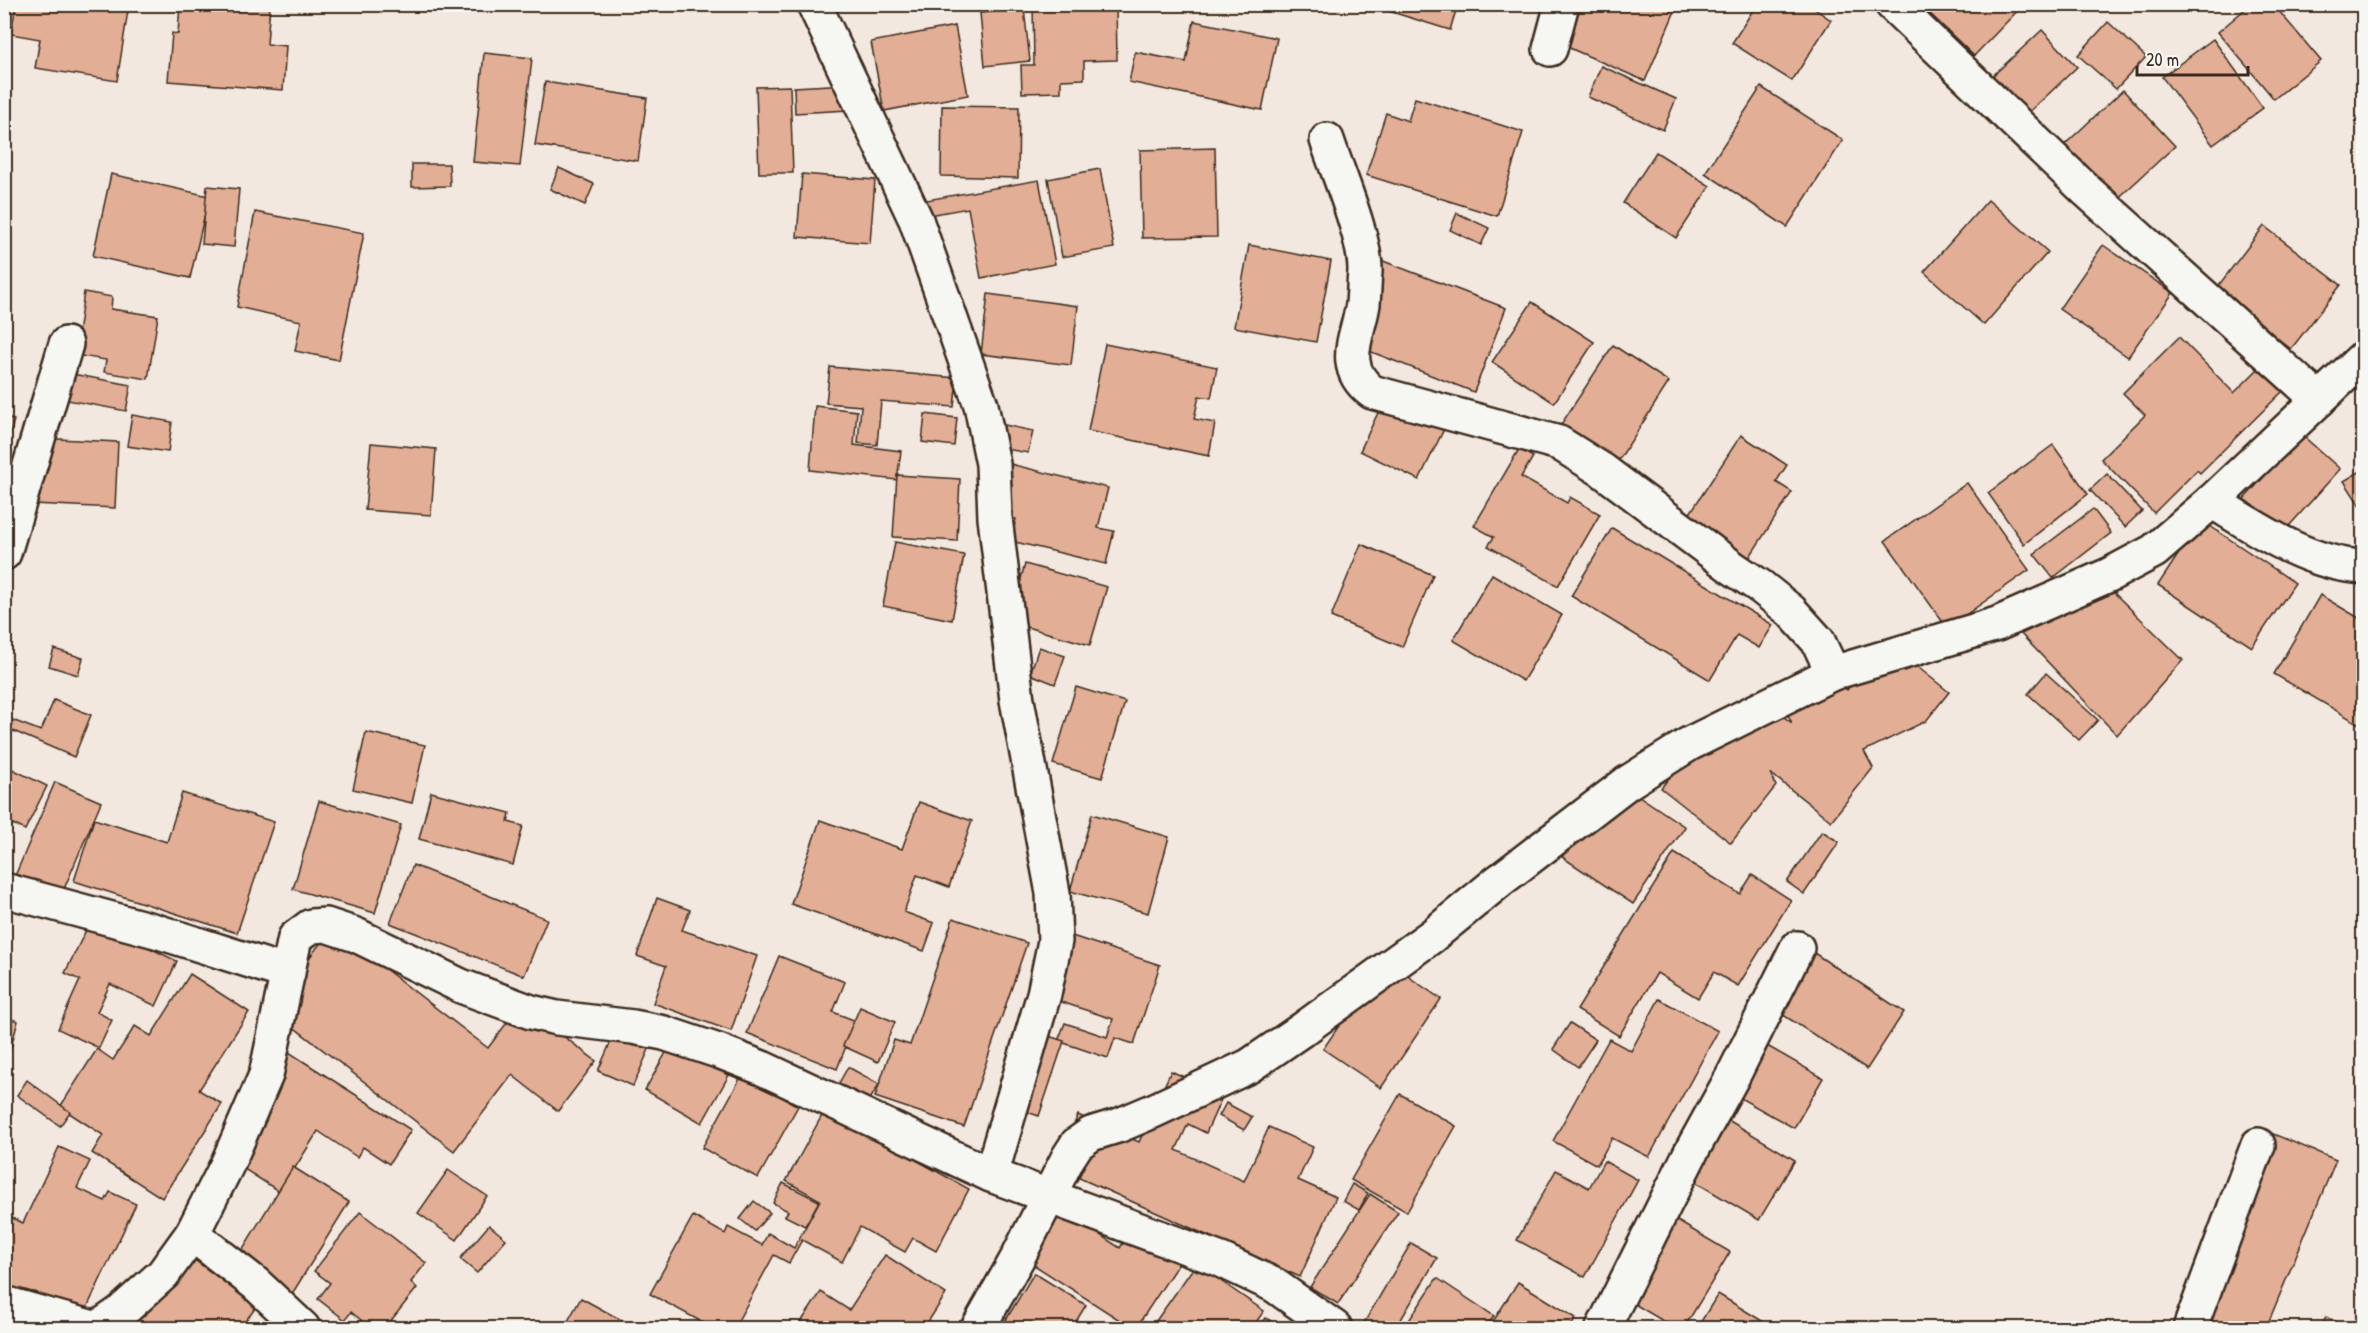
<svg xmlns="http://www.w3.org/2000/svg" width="2368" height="1333" font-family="'Patrick Hand',sans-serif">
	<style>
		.building { fill: #e2ae95; stroke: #3b2a1e; stroke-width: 1.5 }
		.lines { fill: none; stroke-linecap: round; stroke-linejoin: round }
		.street-casing { stroke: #3b2a1e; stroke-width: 38 }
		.street { stroke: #f6f6f2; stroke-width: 33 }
	</style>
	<rect width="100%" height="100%" fill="#f2e8df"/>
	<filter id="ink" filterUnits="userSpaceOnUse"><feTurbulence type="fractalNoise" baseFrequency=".0167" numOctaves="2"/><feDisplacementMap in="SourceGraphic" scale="12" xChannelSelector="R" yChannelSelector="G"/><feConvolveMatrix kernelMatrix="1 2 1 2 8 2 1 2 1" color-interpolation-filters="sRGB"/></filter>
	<g filter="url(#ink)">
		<g class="building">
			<polygon points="16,4 129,4 117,81 35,68 40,39 11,34"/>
			<polygon points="180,4 270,4 267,44 286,46 283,90 168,81 172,33 178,34"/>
			<polygon points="1033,4 1116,4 1117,60 1084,61 1084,79 1061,80 1061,92 1022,93 1021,65 1034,65"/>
			<polygon points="1366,4 1458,4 1450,30"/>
			<polygon points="1564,4 1678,4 1645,81 1549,39"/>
			<polygon points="1757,4 1807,4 1831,20 1792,81 1732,43"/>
			<polygon points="1920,4 2024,4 1974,56"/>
			<polygon points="2251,4 2273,4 2321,61 2274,99 2218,32"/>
			<polygon points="1024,9 1030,61 985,66 980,13"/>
			<polygon points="1194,21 1277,38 1262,110 1129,82 1135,52 1186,62"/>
			<polygon points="2108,22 2146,57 2116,89 2078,55"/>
			<polygon points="955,26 968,95 884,111 871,42"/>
			<polygon points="2042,30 2077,67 2022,119 1987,81"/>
			<polygon points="2213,39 2263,108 2213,145 2162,77"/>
			<polygon points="484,53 532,58 520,166 473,162"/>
			<polygon points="1601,66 1676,99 1663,130 1588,97"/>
			<polygon points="545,82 647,98 638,161 535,145"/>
			<polygon points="848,84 849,110 795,113 794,87"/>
			<polygon points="790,86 793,173 759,173 756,87"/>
			<polygon points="1761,87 1843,140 1787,227 1705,173"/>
			<polygon points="2123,90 2175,146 2112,204 2061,148"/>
			<polygon points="1415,98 1523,132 1497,216 1366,175 1386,113 1408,121"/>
			<polygon points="942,106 1019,107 1018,178 941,176"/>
			<polygon points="1215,148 1217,237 1142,238 1140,150"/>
			<polygon points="1656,152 1710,186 1676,238 1623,203"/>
			<polygon points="412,164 449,164 450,186 412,187"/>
			<polygon points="559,168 594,184 585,205 550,189"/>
			<polygon points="1100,169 1114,248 1062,257 1048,179"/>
			<polygon points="111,174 209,196 190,278 93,256"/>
			<polygon points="802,174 875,180 870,243 797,237"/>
			<polygon points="1039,180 1055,264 981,278 968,208 924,216 921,201"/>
			<polygon points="207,186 239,189 234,247 202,244"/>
			<polygon points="1988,200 2048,252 1984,325 1924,272"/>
			<polygon points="255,212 364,233 339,360 295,351 301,321 237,307"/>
			<polygon points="1457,213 1489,228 1481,245 1450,230"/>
			<polygon points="2264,226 2341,285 2291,349 2215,290"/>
			<polygon points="1249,245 1331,261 1316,342 1234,327"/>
			<polygon points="2103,245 2173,293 2128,357 2059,309"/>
			<polygon points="1378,259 1506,308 1474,392 1346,342"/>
			<polygon points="84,292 112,297 111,309 158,316 148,379 104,372 106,360 75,355"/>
			<polygon points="988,294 1078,306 1071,365 981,354"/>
			<polygon points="1532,302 1594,342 1554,403 1492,362"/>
			<polygon points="2179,337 2234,393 2260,367 2283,391 2200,473 2197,470 2154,513 2101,459 2145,415 2123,393"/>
			<polygon points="1105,344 1217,367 1211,398 1199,396 1194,419 1215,423 1209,456 1088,431"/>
			<polygon points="1613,345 1669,382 1617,463 1560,426"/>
			<polygon points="830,367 957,378 954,407 881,401 877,445 858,443 861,406 826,403"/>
			<polygon points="67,373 131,385 126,411 62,399"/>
			<polygon points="1384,400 1444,429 1419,480 1360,451"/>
			<polygon points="815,406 857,411 854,445 901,451 897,480 810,470"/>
			<polygon points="925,414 957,418 954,446 922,442"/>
			<polygon points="132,415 172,422 168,452 127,446"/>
			<polygon points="4,417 14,420 4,455"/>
			<polygon points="1000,424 1033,431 1028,453 995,447"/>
			<polygon points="1741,435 1787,465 1776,482 1792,492 1745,564 1683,524"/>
			<polygon points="2302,435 2340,469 2281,535 2243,500"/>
			<polygon points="37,438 118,442 115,508 33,504"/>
			<polygon points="371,443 436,449 431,515 365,510"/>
			<polygon points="2053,445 2088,494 2024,544 1988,493"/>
			<polygon points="1519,449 1533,457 1521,477 1567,503 1570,497 1600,514 1558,586 1488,546 1494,537 1474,526"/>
			<polygon points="998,461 1108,488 1098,528 1114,531 1106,564 1011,541 1016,519 986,512"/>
			<polygon points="2364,469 2364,512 2344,481"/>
			<polygon points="2107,474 2142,511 2125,527 2090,490"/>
			<polygon points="897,475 960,479 957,541 893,537"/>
			<polygon points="1967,483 2029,570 1947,628 1885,541"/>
			<polygon points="2093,509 2111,533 2053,578 2034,554"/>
			<polygon points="2201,520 2295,583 2252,647 2158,585"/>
			<polygon points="1612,528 1773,625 1759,648 1737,635 1710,680 1571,596"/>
			<polygon points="895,542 964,555 952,620 883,606"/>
			<polygon points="1361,544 1433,575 1402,647 1331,617"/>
			<polygon points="1025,564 1107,587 1090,645 1009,622"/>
			<polygon points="1492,574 1562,615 1523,681 1453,640"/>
			<polygon points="2112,591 2183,660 2117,735 2021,634"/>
			<polygon points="2320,595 2364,621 2364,727 2274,674"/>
			<polygon points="1039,647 1065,656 1055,684 1030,674"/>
			<polygon points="54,649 83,658 78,675 49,666"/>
			<polygon points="1900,653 1949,692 1926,721 1864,751 1873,768 1831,821 1770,773 1776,786 1731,843 1661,788 1711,725 1764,702 1792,723 1781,701 1831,677 1847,690 1861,672"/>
			<polygon points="2046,673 2098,720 2079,740 2028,694"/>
			<polygon points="1076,687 1125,702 1102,778 1053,764"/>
			<polygon points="54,700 91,715 74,757 4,727 7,718 41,731"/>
			<polygon points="366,732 425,745 412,803 353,789"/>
			<polygon points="4,765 47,786 25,830 13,824 4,840"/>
			<polygon points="1614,779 1685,827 1633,904 1562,857"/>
			<polygon points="55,782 101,802 61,896 15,876"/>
			<polygon points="431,792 510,813 508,822 523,826 513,865 419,839"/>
			<polygon points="182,793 274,822 237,933 74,881 94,819 167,842"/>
			<polygon points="319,801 401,825 375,913 293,889"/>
			<polygon points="919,802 972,821 949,887 917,875 904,912 934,923 924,951 791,904 820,820 902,849"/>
			<polygon points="1092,814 1169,837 1148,913 1070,891"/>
			<polygon points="1822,831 1839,842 1804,894 1787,882"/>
			<polygon points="1674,853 1740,894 1752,875 1791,900 1738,986 1714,972 1698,998 1657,973 1619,1036 1577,1010"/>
			<polygon points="413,865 547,919 524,976 390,923"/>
			<polygon points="657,898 690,910 682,930 757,956 731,1031 653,1003 666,966 637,956"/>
			<polygon points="953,918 1027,943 964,1127 875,1097 894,1040 910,1045"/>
			<polygon points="91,920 177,961 156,1006 110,984 97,1012 112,1020 99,1048 58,1029 80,980 65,973"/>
			<polygon points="332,928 488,1048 521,1004 596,1061 558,1111 512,1075 454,1151 270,1009"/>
			<polygon points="1063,933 1160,965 1134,1044 1115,1038 1108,1058 1058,1041 1065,1023 1107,1037 1113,1019 1043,996"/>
			<polygon points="1814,953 1904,1012 1867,1069 1777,1011"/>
			<polygon points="779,956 845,982 833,1012 856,1021 837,1069 747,1033"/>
			<polygon points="1384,960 1441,999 1381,1088 1323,1049"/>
			<polygon points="190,974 249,1012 199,1090 222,1104 162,1198 92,1153 103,1135 60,1107 97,1049 113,1060 135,1026 151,1036"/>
			<polygon points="1659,999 1718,1031 1649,1157 1612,1138 1597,1165 1553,1141 1609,1039 1631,1051"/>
			<polygon points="860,1007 895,1022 878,1062 843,1046"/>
			<polygon points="4,1017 18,1021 4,1073"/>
			<polygon points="1570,1023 1596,1040 1578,1067 1553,1049"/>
			<polygon points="615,1032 650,1047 633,1086 598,1071"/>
			<polygon points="1036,1032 1064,1041 1039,1116 1012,1107"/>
			<polygon points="672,1042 729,1075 702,1123 645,1090"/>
			<polygon points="1762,1043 1823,1078 1794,1128 1733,1094"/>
			<polygon points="287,1051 411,1130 389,1164 363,1147 357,1157 318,1131 280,1192 221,1154"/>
			<polygon points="848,1067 879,1084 864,1110 834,1092"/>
			<polygon points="1171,1071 1223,1095 1206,1133 1188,1124 1176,1150 1244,1181 1269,1127 1313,1147 1298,1180 1336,1197 1300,1277 1055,1167 1078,1115 1139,1142"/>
			<polygon points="742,1075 798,1106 758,1178 702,1148"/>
			<polygon points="27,1080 70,1112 60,1126 17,1095"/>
			<polygon points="1400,1094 1456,1126 1407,1212 1351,1180"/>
			<polygon points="1226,1103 1252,1117 1244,1130 1219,1116"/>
			<polygon points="825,1110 969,1189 936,1251 913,1238 905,1252 860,1227 842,1262 802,1240 789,1263 774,1255 734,1328 713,1328 650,1294 693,1216 725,1234 728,1227 762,1245 768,1233 794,1248 820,1200 786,1181"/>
			<polygon points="1723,1117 1795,1160 1759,1220 1687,1177"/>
			<polygon points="2259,1128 2336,1160 2266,1328 2182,1328 2204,1260"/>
			<polygon points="59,1147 90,1161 77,1188 105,1201 110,1192 136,1204 83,1316 34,1292 30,1300 4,1287 4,1214 23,1223"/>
			<polygon points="1604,1161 1638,1180 1585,1277 1517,1240 1556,1170 1589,1188"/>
			<polygon points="293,1167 349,1202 287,1302 231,1268"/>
			<polygon points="448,1170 487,1196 457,1240 418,1213"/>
			<polygon points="783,1183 819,1201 805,1226 785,1216 788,1211 773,1203"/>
			<polygon points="1352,1184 1368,1193 1359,1210 1343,1201"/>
			<polygon points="1370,1194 1398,1212 1338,1304 1310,1287"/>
			<polygon points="754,1201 770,1213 755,1231 740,1219"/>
			<polygon points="1048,1201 1120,1248 1131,1230 1180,1261 1136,1328 1132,1328 1014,1252"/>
			<polygon points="360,1212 426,1263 411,1282 417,1288 385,1328 371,1328 351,1312 345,1320 318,1299 330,1283 314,1271"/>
			<polygon points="1662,1212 1730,1252 1684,1328 1675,1328 1614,1292"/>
			<polygon points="489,1225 506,1239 477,1273 460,1259"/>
			<polygon points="1411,1243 1437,1258 1396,1328 1361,1328"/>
			<polygon points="181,1250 257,1306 240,1328 226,1328 220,1324 217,1328 123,1328"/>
			<polygon points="885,1255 946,1294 924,1328 797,1328 821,1292 849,1310"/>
			<polygon points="1196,1264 1264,1311 1252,1328 1151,1328"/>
			<polygon points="1034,1273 1086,1305 1072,1328 1001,1328"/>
			<polygon points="1437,1278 1494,1316 1486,1328 1404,1328"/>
			<polygon points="2364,1280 2364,1296 2358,1294"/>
			<polygon points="1518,1282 1576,1318 1570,1328 1489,1328"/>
			<polygon points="1718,1294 1767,1324 1764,1328 1697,1328"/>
			<polygon points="581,1298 634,1327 634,1328 564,1328"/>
			<polygon points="2326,1317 2344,1326 2343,1328 2321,1328"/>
			<polygon points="1266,1318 1282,1328 1258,1328"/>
		</g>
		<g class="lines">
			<defs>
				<g id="street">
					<polyline points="814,4 916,220 981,405 993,464 995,518 1017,700 1053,893 1055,941 1044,994 991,1175"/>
					<polyline points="1892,4 2087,191 2319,400"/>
					<polyline points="1550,49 1562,4"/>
					<path d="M1327,140C1338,174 1366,238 1365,272C1364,282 1364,293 1363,304C1358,337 1338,366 1372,392L1559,443L1602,470L1733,568L1761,587L1791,611L1818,641L1833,673"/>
					<path d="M2212,501C2259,530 2307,564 2364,567"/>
					<polyline points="4,553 66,344"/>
					<polyline points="4,890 156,931 288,973"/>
					<polyline points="192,1234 256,1284 303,1328"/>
					<polyline points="4,1303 93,1328"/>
					<polyline points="98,1328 121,1312 163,1274 192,1234 227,1165 266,1075 295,938 311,926 326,925 356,935 461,986 531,1012 557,1018 633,1027 664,1033 721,1052 762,1068 991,1175 1221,1260 1274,1285 1335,1328"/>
					<polyline points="978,1328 1017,1259 1068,1158 1077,1144 1091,1134 1120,1125 1153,1111 1249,1066 1306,1027 1432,936 1499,881 1627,783 1689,744 1833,673 1997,624 2109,575 2154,551 2212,501 2364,357"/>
					<polyline points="1603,1328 1691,1152 1734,1074 1797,948"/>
					<polyline points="2190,1328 2258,1145"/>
				</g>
			</defs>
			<use href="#street" class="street-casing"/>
			<use href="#street" class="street"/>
		</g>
	</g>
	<rect width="2368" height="1333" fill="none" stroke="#f6f6f2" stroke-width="24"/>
	<rect x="12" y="12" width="2344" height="1309" fill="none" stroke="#3b2a1e" stroke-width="2" filter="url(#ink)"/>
	<path d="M2137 66v9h111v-9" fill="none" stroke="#3b2a1e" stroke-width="3"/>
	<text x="2146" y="66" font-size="18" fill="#3b2a1e" stroke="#f6f6f2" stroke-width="4.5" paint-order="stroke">20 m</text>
</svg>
